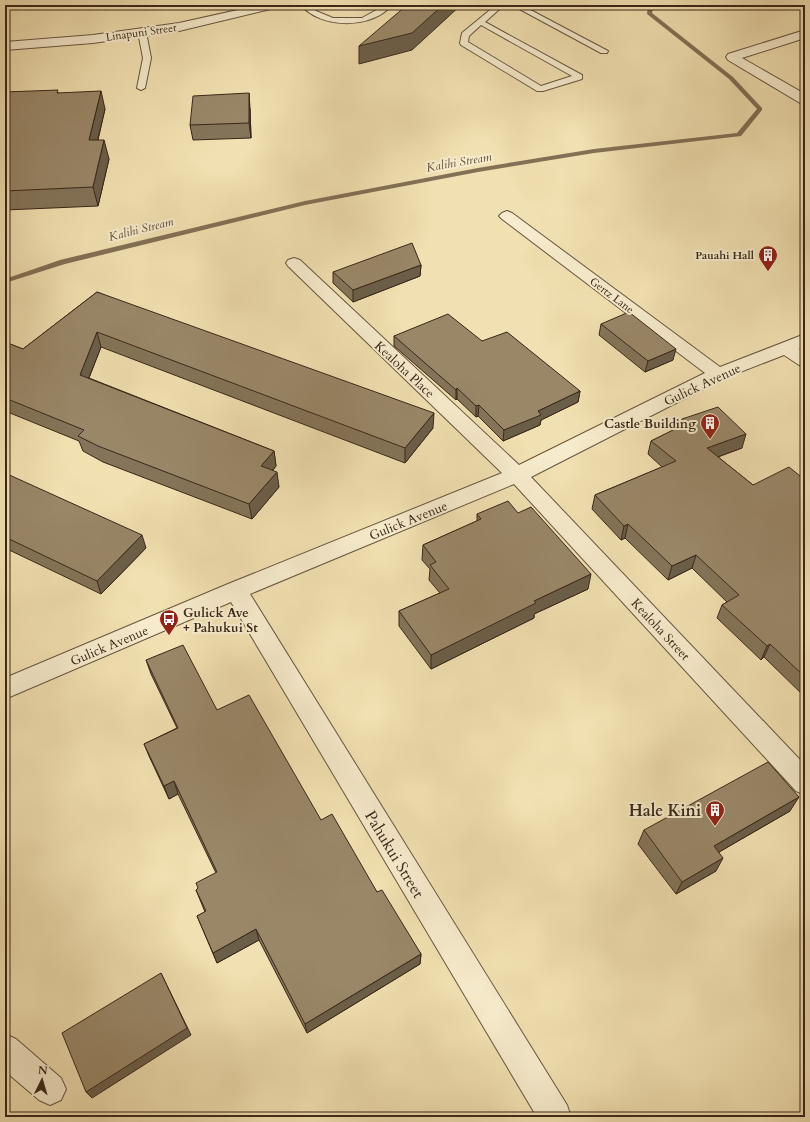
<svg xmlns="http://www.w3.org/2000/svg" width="810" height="1122" font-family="Cardo,serif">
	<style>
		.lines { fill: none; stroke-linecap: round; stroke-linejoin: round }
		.stream { fill: #837055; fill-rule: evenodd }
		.lane-casing { stroke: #68553f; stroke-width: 2 }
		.street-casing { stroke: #68553f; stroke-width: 2 }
		.lane { fill: #f6ebcc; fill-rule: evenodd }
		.street { fill: #f6ebcc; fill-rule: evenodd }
		.wall { fill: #847459; stroke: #3a2719 }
		.shaded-wall { fill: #6b5e49; stroke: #3a2719 }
		.building { fill: #998768; stroke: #3a2719 }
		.labels { text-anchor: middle; stroke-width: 4; stroke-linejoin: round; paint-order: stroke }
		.far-street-label { font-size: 11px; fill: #3a2719; stroke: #f6ebcc }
		.far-poi-label { font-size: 11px; font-weight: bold; fill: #3a2719; stroke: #f6ebcc; text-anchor: end }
		.far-water-label { font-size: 12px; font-style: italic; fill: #5e4c37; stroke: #f6ebcc }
		.street-label { font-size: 13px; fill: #3a2719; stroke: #f6ebcc }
		.poi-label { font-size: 13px; font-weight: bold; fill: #3a2719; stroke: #f6ebcc; text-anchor: end }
		.near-poi-label { font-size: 16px; font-weight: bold; fill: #3a2719; stroke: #f6ebcc; text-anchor: end }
		.near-street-label { font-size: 16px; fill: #3a2719; stroke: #f6ebcc }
	</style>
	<rect width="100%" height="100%" fill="#f1e0b1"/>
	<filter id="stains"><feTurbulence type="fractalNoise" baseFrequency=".005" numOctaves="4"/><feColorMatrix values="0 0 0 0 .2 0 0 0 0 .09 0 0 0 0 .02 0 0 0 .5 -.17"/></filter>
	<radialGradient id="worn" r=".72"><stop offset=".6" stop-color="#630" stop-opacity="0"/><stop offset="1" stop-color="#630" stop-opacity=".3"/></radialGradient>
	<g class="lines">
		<polygon class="stream" points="648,5 654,5 652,13 733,77 762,108 762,110 741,136 594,153 478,172 305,205 65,264 5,283 5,279 60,260 305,201 478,168 594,149 737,133 757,109 729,79 647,14"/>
		<defs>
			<g id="lane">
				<path d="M301,5H309L316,11L333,18H362L380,8L377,5H385L388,9C367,29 320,28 301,5Z"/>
				<path d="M496,5H504L485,22L582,75V79L543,91H537L461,45L460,43L462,33ZM481,25L572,76L541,86L468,42L469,36Z"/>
				<polygon points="512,5 521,5 608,51 607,53 601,53"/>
				<polygon points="139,30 145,30 146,32 151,58 145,88 141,90 137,88 143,58 138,32"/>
			</g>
			<g id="street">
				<polygon points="260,5 281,5 279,7 179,31 93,43 5,50 5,42 93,35 179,23"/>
				<polygon points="805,30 805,38 742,58 805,94 805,104 800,103 728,60 726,57 728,54"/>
				<polygon points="507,211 512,213 720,367 805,334 805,346 799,349 805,353 805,367 799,365 784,355 725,378 531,477 805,765 805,795 796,791 514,484 250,594 567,1105 571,1117 537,1117 231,602 5,699 5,678 228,584 502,473 288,266 286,263 288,260 294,258 300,260 519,465 705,373 502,219 499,216 502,213"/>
				<polygon points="5,1034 16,1039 61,1078 66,1089 61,1100 50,1105 39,1100 5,1071"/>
			</g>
		</defs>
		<use href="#lane" class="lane-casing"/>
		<use href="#street" class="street-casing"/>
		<use href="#lane" class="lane"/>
		<use href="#street" class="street"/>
	</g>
	<g class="wall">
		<polygon points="5,92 59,93 105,109 98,140 109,159 98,206 5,210"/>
		<polygon points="250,108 251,138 193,140 190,125"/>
		<polygon points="421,265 420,276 353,302 333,283 333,272"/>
		<polygon points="97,292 433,428 405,463 101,347 89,378 274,451 276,466 273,470 279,487 252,519 103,462 83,451 79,441 5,411 5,342 23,349"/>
		<polygon points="601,324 673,360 645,372 599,335"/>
		<polygon points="394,336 482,341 580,391 578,402 541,420 540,425 503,441 478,416 476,417 457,399 456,400 394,346"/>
		<polygon points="682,419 742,448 718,457 753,485 805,480 805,697 764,657 761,660 717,618 722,605 727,602 692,568 668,580 625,538 621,540 592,509 595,495 662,467 648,454 651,441 680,427"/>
		<polygon points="5,473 146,548 101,594 5,548"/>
		<polygon points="477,514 588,589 534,614 534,618 431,669 399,626 399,611 440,593 429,580 430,569 422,560 423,545 477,521"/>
		<polygon points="146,660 217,710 321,820 377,892 421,954 420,964 307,1033 259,940 217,963 197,916 205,912 196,890 216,873 178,794 169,799 149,756 144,744 177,728 151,674"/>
		<polygon points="790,811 719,852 716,871 676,894 638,844 644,830"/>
	</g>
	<g class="shaded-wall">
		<polygon points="443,5 461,5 412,50 359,64 359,46"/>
		<polygon points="101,91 105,109 93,159 89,140"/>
		<polygon points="249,93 250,108 251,138 249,123"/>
		<polygon points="104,140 109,159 98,206 93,187"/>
		<polygon points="421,265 420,276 353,302 353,290"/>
		<polygon points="97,332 101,347 84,390 80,375"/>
		<polygon points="676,349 673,360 645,372 648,361"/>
		<polygon points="457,388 457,399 456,400 456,390"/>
		<polygon points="580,391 578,402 541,420 540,425 503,441 504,430 538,411"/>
		<polygon points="479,405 478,416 476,417 476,406"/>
		<polygon points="434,413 433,428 405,463 405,448"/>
		<polygon points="746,434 742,448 703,462 707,448"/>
		<polygon points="274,451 276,466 263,481 261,466"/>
		<polygon points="277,472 279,487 252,519 249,504"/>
		<polygon points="628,524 625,538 621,540 624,526"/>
		<polygon points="142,535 146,548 101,594 97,581"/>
		<polygon points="696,555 692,568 668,580 672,566"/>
		<polygon points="591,574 588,589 534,614 534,618 431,669 431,655 534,601"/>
		<polygon points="770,644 764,657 761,660 767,646"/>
		<polygon points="174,781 178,794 169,799 164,786"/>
		<polygon points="799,797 790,811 707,859 714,846"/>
		<polygon points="723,858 716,871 676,894 682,882"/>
		<polygon points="256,929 259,940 217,963 213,953"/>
		<polygon points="421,954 420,964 307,1033 305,1024"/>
		<polygon points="161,973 191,1035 92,1098 86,1092"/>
	</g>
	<g class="building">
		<polygon points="407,5 443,5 412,33 359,46"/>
		<polygon points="58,90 57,93 101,91 89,140 104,140 93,187 5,191 5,92"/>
		<polygon points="249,93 249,123 190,125 193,96"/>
		<polygon points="412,243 421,265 353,290 333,272"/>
		<polygon points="97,292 434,413 405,448 97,332 80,375 274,451 261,466 277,472 249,504 98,446 78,436 84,430 5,398 5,342 23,349"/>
		<polygon points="629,312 676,349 648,361 601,324"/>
		<polygon points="448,314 482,341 507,332 580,391 538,411 541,415 504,430 479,405 476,406 457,388 456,390 394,336"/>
		<polygon points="718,407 746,434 707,448 753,485 789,467 805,480 805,677 770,644 767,646 722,605 739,595 696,555 672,566 628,524 624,526 595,495 676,461 651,441 687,423 682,419"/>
		<polygon points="5,473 142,535 97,581 5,537"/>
		<polygon points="508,501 518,513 531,507 591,574 534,601 536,603 431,655 399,611 449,589 430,565 436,562 423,545 481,519 477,514"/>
		<polygon points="183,645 217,710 249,695 321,820 332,814 377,892 382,890 421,954 305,1024 256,929 213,953 197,916 206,911 196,890 198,888 196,883 217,872 174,781 164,786 144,744 178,728 146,660"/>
		<polygon points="768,762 799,797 714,846 723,858 682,882 644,830"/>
		<polygon points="161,973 187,1028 86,1092 62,1033"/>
	</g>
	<defs>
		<symbol id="building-pin" viewBox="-11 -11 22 30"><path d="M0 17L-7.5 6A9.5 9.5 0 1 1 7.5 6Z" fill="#8f2418" stroke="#f6ebcc"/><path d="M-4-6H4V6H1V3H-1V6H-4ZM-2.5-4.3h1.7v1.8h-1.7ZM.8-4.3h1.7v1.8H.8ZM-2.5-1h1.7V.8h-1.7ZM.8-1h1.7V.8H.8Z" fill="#fff"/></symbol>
		<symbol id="bus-pin" viewBox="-11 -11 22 30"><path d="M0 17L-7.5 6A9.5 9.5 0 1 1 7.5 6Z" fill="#8f2418" stroke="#f6ebcc"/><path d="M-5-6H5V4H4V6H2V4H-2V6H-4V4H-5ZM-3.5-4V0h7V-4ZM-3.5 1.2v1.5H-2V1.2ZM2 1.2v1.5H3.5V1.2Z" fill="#fff"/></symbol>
	</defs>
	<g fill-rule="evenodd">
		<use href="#building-pin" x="757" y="244" width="22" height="30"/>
		<use href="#building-pin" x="699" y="412" width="22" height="30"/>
		<use href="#bus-pin" x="158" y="608" width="22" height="30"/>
		<use href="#building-pin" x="704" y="799" width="22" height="30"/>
	</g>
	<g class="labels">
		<g class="far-street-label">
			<text transform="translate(141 32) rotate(-8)" y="4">Linapuni Street</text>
			<text transform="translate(612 295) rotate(37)" y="4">Gertz Lane</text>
		</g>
		<g class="far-poi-label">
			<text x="754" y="259">Pauahi Hall</text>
		</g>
		<g class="far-water-label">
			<text transform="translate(459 162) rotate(-10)" y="4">Kalihi Stream</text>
			<text transform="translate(141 229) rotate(-14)" y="4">Kalihi Stream</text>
		</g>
		<g class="street-label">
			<text transform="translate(405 369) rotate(43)" y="5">Kealoha Place</text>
			<text transform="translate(702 384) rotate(-25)" y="5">Gulick Avenue</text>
			<text transform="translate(408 520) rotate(-22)" y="5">Gulick Avenue</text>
			<text transform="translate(661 629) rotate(47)" y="5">Kealoha Street</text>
			<text transform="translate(109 645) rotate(-23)" y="5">Gulick Avenue</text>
		</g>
		<g class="poi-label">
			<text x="696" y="428">Castle Building</text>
			<text x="183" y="617" text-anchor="start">Gulick Ave<tspan x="183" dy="15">+ Pahukui St</tspan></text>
		</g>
		<g class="near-poi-label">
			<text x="701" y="816">Hale Kini</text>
		</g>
		<g class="near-street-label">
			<text transform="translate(395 854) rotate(59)" y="6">Pahukui Street</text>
		</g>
	</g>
	<rect width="810" height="1122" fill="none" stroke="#f1e0b1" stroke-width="20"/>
	<rect x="6" y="6" width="798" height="1110" fill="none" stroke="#3a2719" stroke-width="2"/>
	<rect x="10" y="10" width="790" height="1102" fill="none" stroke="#3a2719"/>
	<g transform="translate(42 1080) rotate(5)" stroke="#f6ebcc" stroke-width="3" paint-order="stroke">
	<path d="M0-3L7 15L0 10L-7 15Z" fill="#3a2719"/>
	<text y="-6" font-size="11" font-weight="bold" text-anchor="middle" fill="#3a2719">N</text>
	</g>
	<rect width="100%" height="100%" filter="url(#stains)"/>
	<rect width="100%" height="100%" fill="url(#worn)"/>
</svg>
